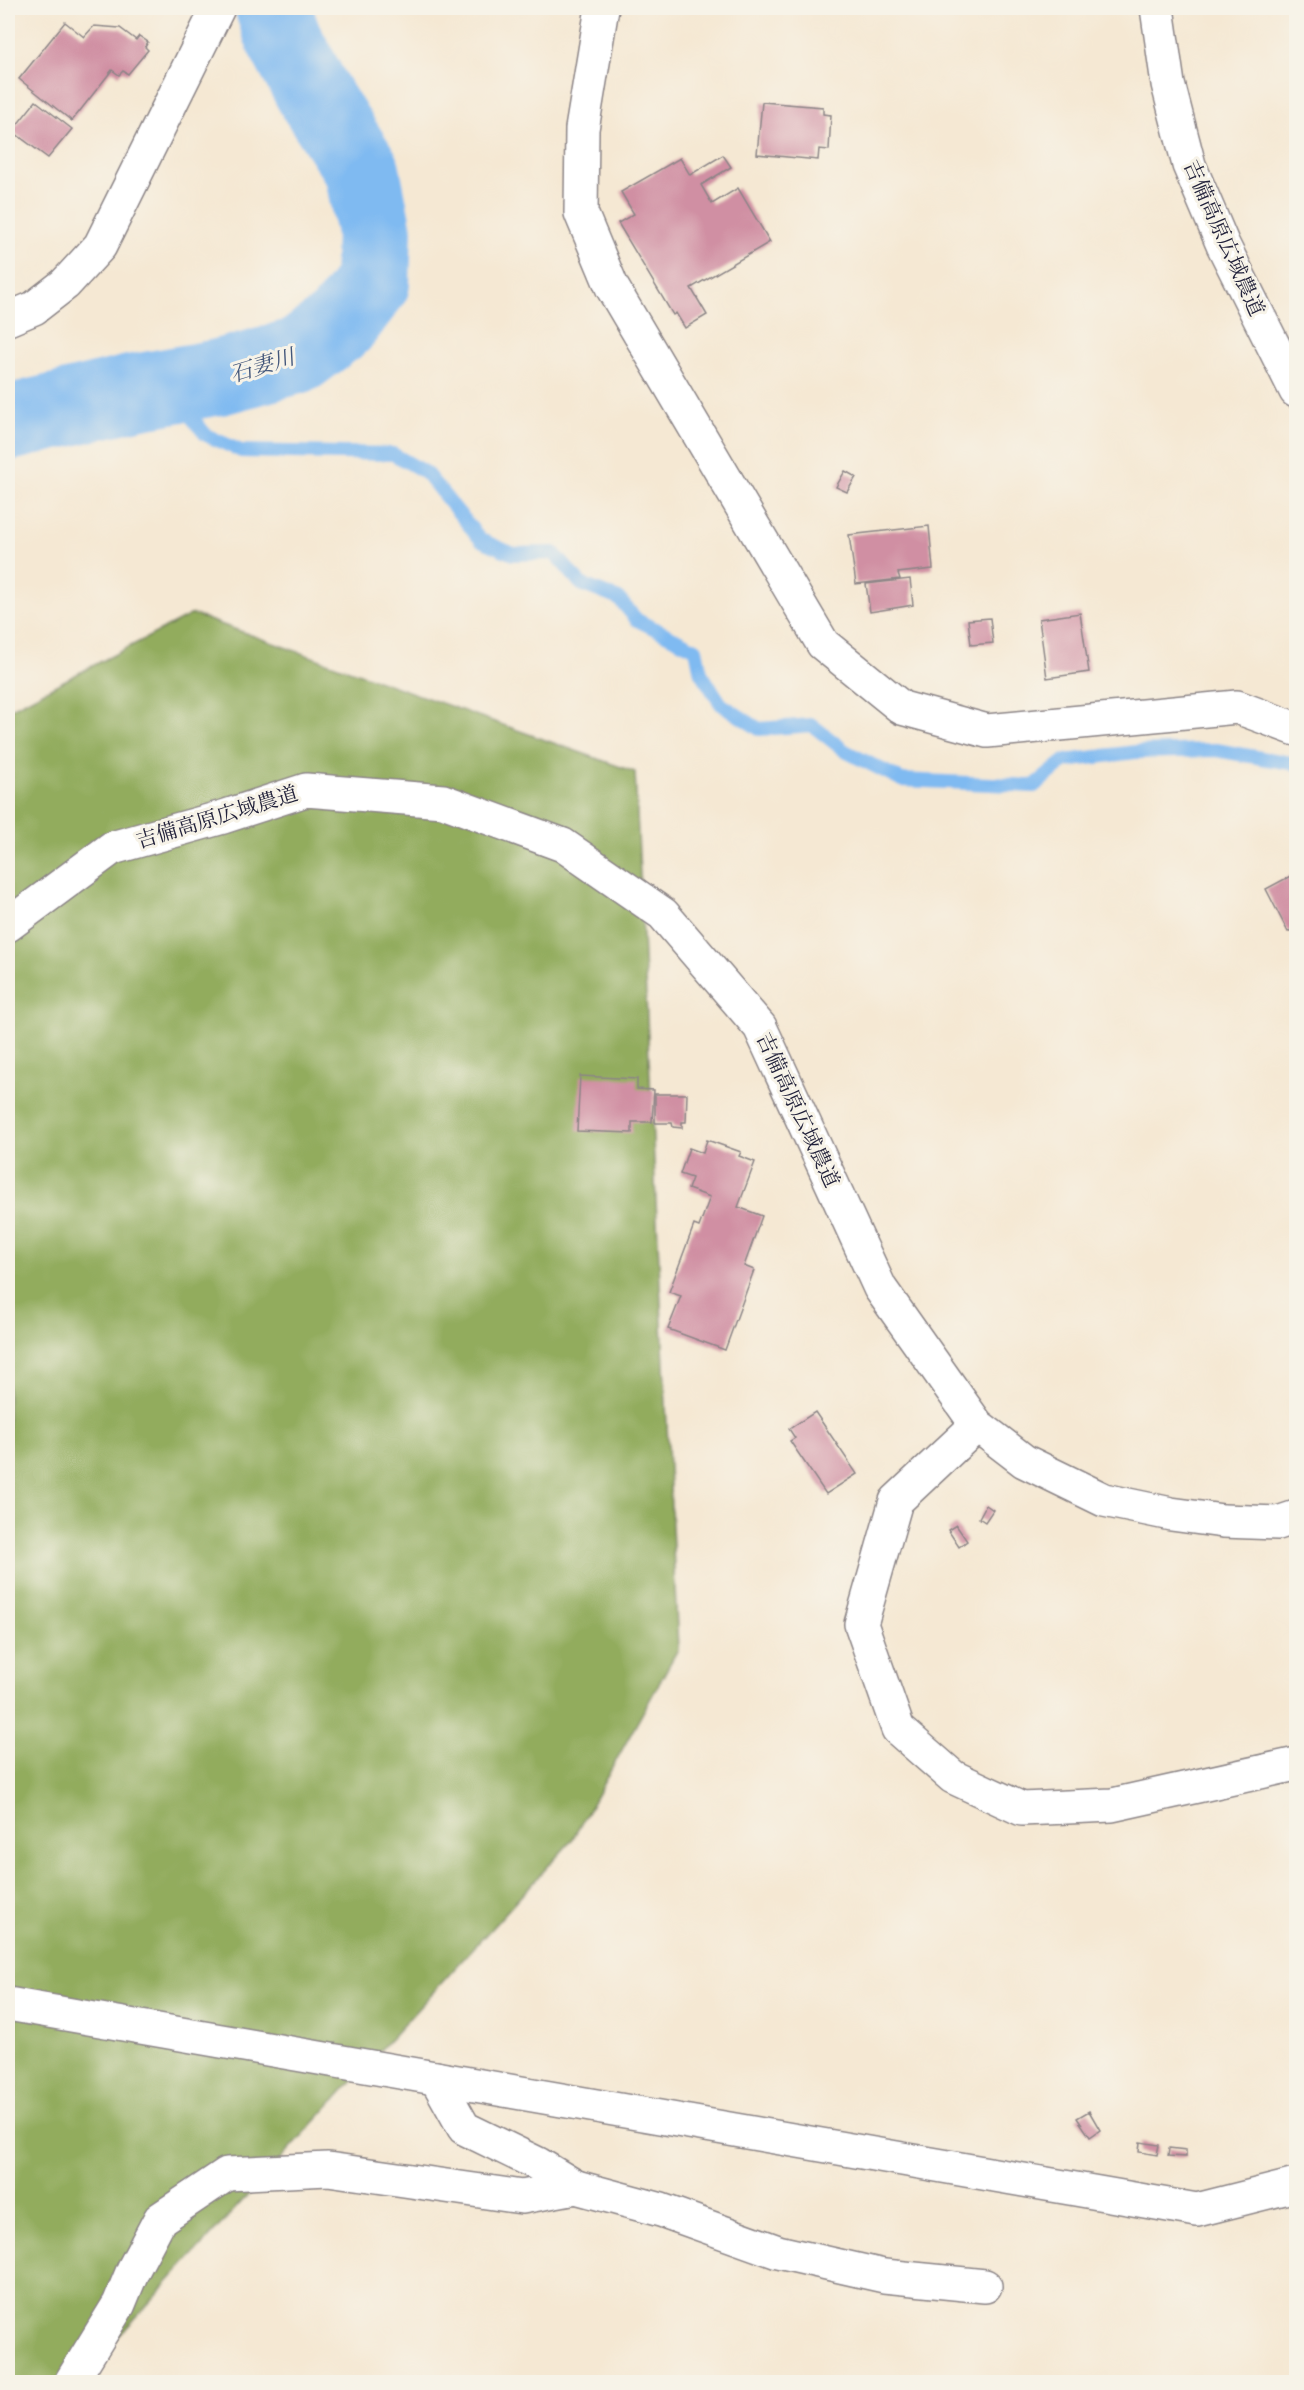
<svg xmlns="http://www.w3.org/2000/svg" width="1304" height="2390" font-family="Vollkorn,'Noto Serif JP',serif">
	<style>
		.forest { fill: #92ac5d; stroke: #5a674c; stroke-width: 1.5 }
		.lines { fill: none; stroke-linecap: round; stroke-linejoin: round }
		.stream { stroke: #7fbaf1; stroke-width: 14 }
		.river { stroke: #7fbaf1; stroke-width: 76 }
		.building { fill: #d08fa3 }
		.minor-casing { stroke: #8c8587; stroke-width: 36 }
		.tertiary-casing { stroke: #8c8587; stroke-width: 36 }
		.minor { stroke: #fff; stroke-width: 33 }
		.tertiary { stroke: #fff; stroke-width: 33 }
		.labels { text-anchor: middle; stroke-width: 6; stroke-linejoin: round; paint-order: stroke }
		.street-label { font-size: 21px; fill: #22223b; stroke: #f7f3e8 }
		.water-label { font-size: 22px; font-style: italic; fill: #43577b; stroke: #f7f3e8 }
	</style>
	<rect width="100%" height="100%" fill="#f7f3e8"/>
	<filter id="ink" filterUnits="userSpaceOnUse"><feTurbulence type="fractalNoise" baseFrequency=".0167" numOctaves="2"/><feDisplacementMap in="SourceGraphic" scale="12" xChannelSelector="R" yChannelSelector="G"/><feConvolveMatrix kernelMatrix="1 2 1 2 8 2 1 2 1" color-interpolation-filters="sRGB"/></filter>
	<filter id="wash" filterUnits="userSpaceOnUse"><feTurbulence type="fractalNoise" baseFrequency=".008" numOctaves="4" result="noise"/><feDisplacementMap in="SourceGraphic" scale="24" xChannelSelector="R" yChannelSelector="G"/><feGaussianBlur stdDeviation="1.35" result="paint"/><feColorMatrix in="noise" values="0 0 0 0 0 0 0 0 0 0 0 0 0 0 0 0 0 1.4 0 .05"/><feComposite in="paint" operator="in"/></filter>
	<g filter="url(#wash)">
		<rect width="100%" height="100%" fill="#f5e8d3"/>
		<polygon class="forest" points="192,614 635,772 678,1649 572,1840 77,2382 8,2382 8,710"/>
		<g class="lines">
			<polyline class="stream" points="166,386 206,435 241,451 393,454 425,472 481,540 513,554 554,553 581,584 619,599 637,620 696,649 701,673 721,704 759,729 812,725 845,751 902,780 1034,786 1065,761 1135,752 1216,750 1296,764"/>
			<polyline class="river" points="8,423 135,392 219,377 300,355 341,324 372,283 374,232 362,170 315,97 283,37 273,8"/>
		</g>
		<g id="blocks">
			<g class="building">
				<polygon points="65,22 84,37 94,26 120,28 136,40 139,36 148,42 145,47 148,50 128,74 123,71 119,75 112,70 72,121 19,79"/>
				<polygon points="36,101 72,129 48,158 12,131"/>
				<polygon points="762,102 823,107 823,114 831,115 829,150 819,149 818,160 757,154"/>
				<polygon points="723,155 731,167 701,185 712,204 738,188 770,242 691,288 707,315 685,328 676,313 673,315 618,223 634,214 621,192 680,158 690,175"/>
				<polygon points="845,471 856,477 847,492 836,487"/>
				<polygon points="929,526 933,569 898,573 900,579 856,584 849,535"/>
				<polygon points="910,579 913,605 870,612 866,584"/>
				<polygon points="1080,613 1089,672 1047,678 1039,619"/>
				<polygon points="990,618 993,643 971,645 968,620"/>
				<polygon points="1296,873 1296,927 1288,932 1266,889"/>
				<polygon points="580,1076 637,1079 637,1089 654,1090 652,1122 632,1122 632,1133 577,1131"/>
				<polygon points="655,1094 687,1094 686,1122 682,1122 682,1128 673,1127 672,1123 655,1123"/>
				<polygon points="707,1140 741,1152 739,1156 755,1162 738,1207 762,1216 744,1266 754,1270 725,1350 668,1329 681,1296 669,1292 694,1225 699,1227 710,1197 688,1189 692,1178 680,1174 689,1148 703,1153"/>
				<polygon points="815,1412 857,1474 826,1494 790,1441 795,1438 789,1429"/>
				<polygon points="986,1505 993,1510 985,1522 979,1518"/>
				<polygon points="956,1525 967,1541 959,1547 948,1530"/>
				<polygon points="1089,2111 1100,2130 1090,2137 1077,2118"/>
				<polygon points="1140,2142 1159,2145 1157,2155 1139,2152"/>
				<polygon points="1169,2148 1186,2150 1186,2157 1168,2156"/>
			</g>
		</g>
	</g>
	<g filter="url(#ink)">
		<use href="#blocks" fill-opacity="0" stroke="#8c8587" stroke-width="1.5"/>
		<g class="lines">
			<defs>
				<g id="minor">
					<polyline points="602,8 582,129 581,213 612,287 823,644 902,708 987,731 1237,707 1296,729"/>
					<polyline points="8,319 34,308 65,284 100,246 218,8"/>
					<polyline points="576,2187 661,2210 778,2252 884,2276 985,2286"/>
					<polyline points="71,2382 119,2304 133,2270 160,2219 227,2174 328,2169 522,2197 576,2187 538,2164 464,2128 436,2078"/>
				</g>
				<g id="tertiary">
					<polyline points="1157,8 1168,84 1189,165 1223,245 1296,391"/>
					<polyline points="8,925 112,848 223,817 306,790 443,801 563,845 663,914 760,1027 880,1288 977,1425 1024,1461 1104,1500 1171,1514 1223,1521 1278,1523 1296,1517"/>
					<polyline points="977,1425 896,1501 861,1624 898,1729 953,1777 1022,1809 1112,1805 1296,1764"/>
					<polyline points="8,2004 1197,2210 1296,2185"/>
				</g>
			</defs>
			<use href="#minor" class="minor-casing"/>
			<use href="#tertiary" class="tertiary-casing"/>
			<use href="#minor" class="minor"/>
			<use href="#tertiary" class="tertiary"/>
		</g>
	</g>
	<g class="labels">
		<g class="street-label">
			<text transform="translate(1224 238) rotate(66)" y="7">吉備高原広域農道</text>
			<text transform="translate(217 817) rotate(-17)" y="7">吉備高原広域農道</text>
			<text transform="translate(798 1110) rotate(65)" y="7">吉備高原広域農道</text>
		</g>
		<g class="water-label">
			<text transform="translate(262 365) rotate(-17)" y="8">石妻川</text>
		</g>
	</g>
	<rect width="1304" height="2390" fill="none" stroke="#f7f3e8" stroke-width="30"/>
</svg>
